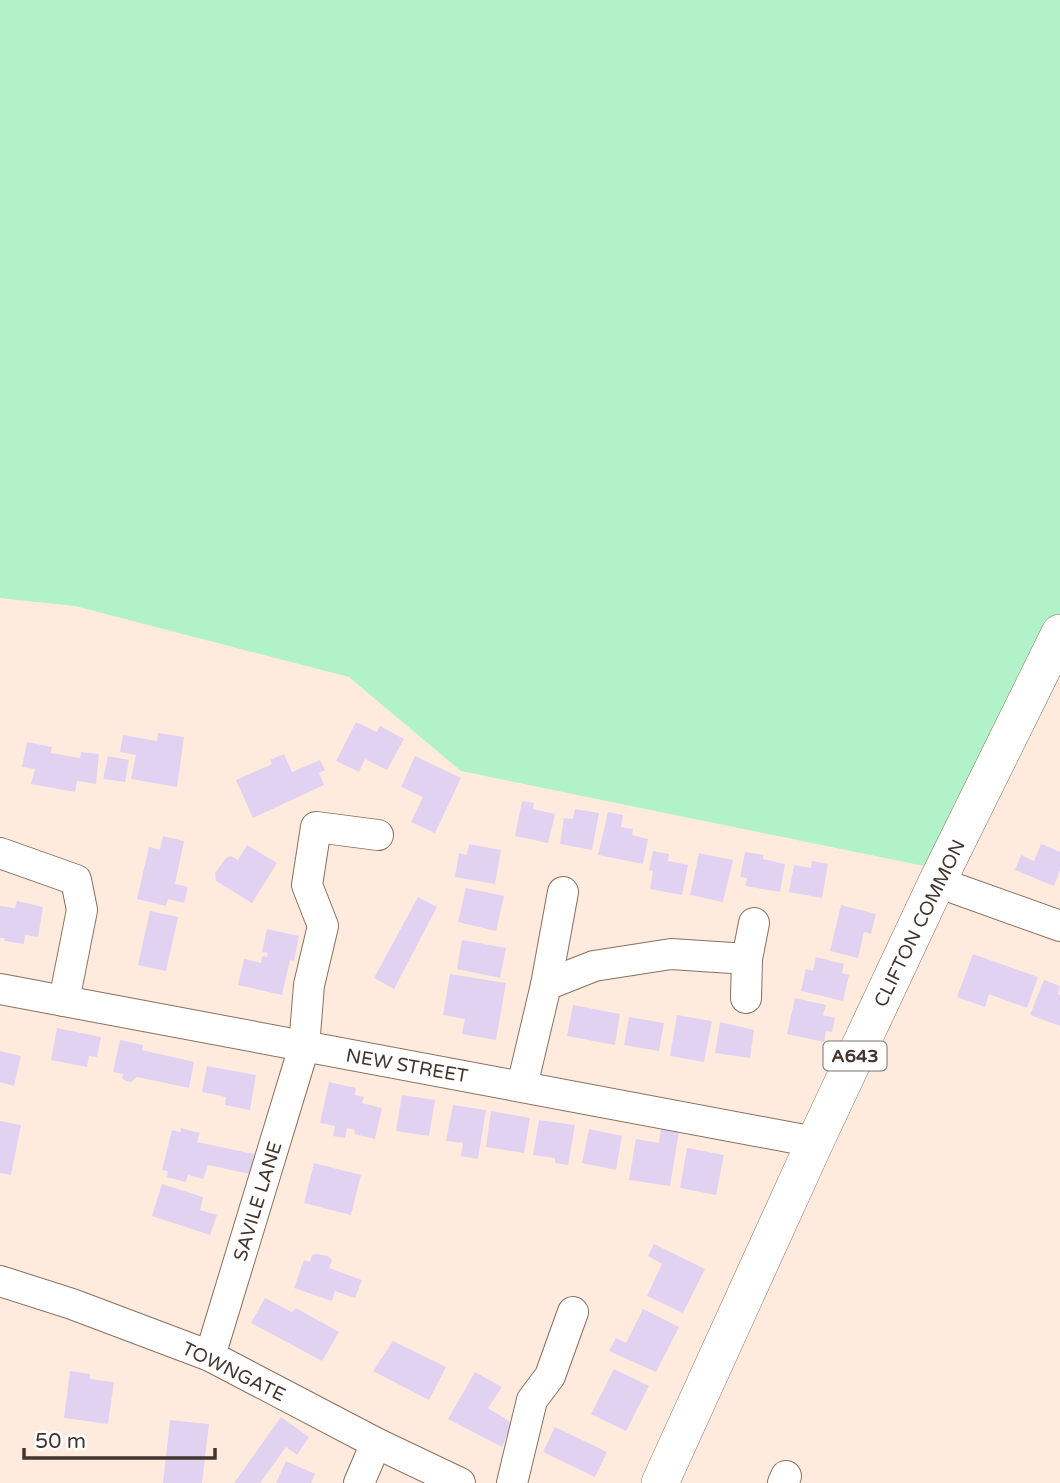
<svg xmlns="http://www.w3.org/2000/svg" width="1060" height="1483" font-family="'Varela Round',sans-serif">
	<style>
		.green { fill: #b1f2c9 }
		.building { fill: #e2d2f2 }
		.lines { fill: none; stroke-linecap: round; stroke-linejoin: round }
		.minor-casing { stroke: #8b6f5c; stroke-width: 32 }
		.major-casing { stroke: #8b6f5c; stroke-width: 38 }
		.minor { stroke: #fff; stroke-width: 30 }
		.major { stroke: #fff; stroke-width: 37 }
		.labels { text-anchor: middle; stroke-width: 6; stroke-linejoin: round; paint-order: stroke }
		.shield { fill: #fff; stroke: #7b726c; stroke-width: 2 }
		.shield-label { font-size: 18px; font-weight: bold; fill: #42362d }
		.street-label { font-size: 19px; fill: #42362d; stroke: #fff }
	</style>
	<rect width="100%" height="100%" fill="#feebde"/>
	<polygon class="green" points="0,0 1060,0 1060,633 937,882 924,866 461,771 349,677 75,606 0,598"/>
	<g class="building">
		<polygon points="356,722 377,732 380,726 404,739 387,770 365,759 359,772 336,761"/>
		<polygon points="158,733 184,737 177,787 131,779 136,755 120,752 123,735 157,741"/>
		<polygon points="27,742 52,747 51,753 80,758 81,752 99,754 96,784 77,781 75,792 31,784 35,769 22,767"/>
		<polygon points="284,754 292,772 320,760 325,770 319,773 324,785 253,818 236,780 272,764 270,760"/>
		<polygon points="108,756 129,760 125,782 103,779"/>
		<polygon points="415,756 461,778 435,833 411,822 423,797 401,787"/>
		<polygon points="522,801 534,803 533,809 555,814 548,843 515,836"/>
		<polygon points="575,809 599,813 592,850 560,844 564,818 573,819"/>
		<polygon points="608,812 623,815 621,827 633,829 632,835 648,839 643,864 598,855"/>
		<polygon points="163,836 184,841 175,884 188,887 184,903 168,899 166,906 137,899 149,847 160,850"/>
		<polygon points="469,844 501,850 495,884 455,877 459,853 467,855"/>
		<polygon points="1041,844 1060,852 1060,870 1054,886 1015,870 1021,855 1034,861"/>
		<polygon points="247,845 277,863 252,903 216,881 215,873 226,858 231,856 238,860"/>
		<polygon points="653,851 669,854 668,861 688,865 682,895 650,889 653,871 649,870"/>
		<polygon points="745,852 764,855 763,859 785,864 780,892 745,886 747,878 740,877"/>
		<polygon points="699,853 733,860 723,902 690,895"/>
		<polygon points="812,861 828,864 822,898 789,892 794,865 811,868"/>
		<polygon points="466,888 504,896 496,931 458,922"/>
		<polygon points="418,897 437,907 394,989 374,978"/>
		<polygon points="17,901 43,907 38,937 25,935 24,944 4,941 5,938 0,938 0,906 15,908"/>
		<polygon points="841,905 876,914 871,934 864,932 858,958 830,951"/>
		<polygon points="150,911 178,917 166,971 138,965"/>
		<polygon points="267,929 299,936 294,961 290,960 282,995 238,985 244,959 261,963 262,956 267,957 268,953 262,952"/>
		<polygon points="462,940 506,948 500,978 457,969"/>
		<polygon points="973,954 1038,977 1027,1008 989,994 985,1007 957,997"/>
		<polygon points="816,957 844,964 842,973 849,975 843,1001 801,991 806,969 813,971"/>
		<polygon points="450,974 506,983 496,1040 462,1034 465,1019 443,1015"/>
		<polygon points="1044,980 1060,986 1058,994 1060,995 1060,1026 1030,1015"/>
		<polygon points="795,998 826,1005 823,1015 835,1018 832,1032 826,1031 824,1042 787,1034"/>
		<polygon points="573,1005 620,1014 615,1045 567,1036"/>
		<polygon points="677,1015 712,1021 704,1062 670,1056"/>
		<polygon points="629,1017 664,1023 659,1051 624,1045"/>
		<polygon points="720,1022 754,1030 750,1058 715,1053"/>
		<polygon points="57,1028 101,1037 97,1057 89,1056 87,1067 51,1060"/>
		<polygon points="120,1040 143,1045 142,1050 194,1062 189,1088 137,1077 131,1082 126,1081 122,1078 123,1074 113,1072"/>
		<polygon points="0,1051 21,1056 14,1086 0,1082"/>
		<polygon points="207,1066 256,1075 250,1110 225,1105 226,1097 202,1092"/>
		<polygon points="329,1082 356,1088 355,1095 364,1097 362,1103 382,1108 375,1139 354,1134 355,1130 347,1128 345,1138 333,1136 335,1126 320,1123"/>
		<polygon points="402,1095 435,1100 429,1136 396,1131"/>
		<polygon points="453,1105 486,1110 478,1159 461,1156 463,1143 446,1141"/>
		<polygon points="491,1111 530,1118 524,1153 486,1147"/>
		<polygon points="539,1120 575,1125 568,1165 555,1163 555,1158 533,1155"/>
		<polygon points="0,1121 21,1125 11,1175 0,1173"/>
		<polygon points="181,1128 200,1133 197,1142 254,1154 250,1174 208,1165 203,1179 188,1175 186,1182 167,1177 168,1171 162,1170 172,1130 180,1132"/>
		<polygon points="661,1128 679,1131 670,1186 629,1180 636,1139 659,1143"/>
		<polygon points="589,1129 622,1136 616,1170 582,1163"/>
		<polygon points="687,1148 724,1155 716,1195 680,1188"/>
		<polygon points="314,1163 361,1175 351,1215 304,1203"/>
		<polygon points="162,1184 203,1197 200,1210 217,1215 210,1235 152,1216"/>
		<polygon points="654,1244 705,1269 683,1313 647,1296 662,1264 648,1256"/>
		<polygon points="317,1254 328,1256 332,1260 329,1268 362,1280 355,1298 335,1291 332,1301 294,1288 304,1260 310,1262 312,1255"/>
		<polygon points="265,1298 292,1312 296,1308 339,1332 322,1361 251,1323"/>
		<polygon points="643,1309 679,1327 656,1372 609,1351 616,1338 626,1343"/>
		<polygon points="393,1341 446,1367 429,1400 373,1371"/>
		<polygon points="614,1369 649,1386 626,1431 591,1414"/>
		<polygon points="70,1371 90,1374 90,1379 114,1382 108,1424 64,1418"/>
		<polygon points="475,1372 502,1387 488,1408 512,1423 502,1447 448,1419"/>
		<polygon points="281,1417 309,1437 297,1455 286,1447 260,1483 234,1483"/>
		<polygon points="170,1420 209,1424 202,1483 163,1483"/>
		<polygon points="555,1427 607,1452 595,1477 543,1452"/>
		<polygon points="286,1461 315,1474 311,1483 276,1483"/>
	</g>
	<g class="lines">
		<defs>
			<g id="minor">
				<polyline points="0,853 76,880 82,910 64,1001"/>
				<polyline points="937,882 1060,926"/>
				<polyline points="546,985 563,892"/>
				<polyline points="0,989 815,1142"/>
				<polyline points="746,998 747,959 754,923"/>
				<polyline points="522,1086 546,985 594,966 671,954 747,959"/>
				<polyline points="0,1281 72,1304 210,1356 376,1443 460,1483"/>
				<polyline points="210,1356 304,1047 309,985 323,926 307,885 316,827 378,835"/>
				<polyline points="359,1483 376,1443"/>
				<polyline points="512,1483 532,1400 550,1376 573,1312"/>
				<polyline points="783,1483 786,1476"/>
			</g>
			<polyline id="major" points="660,1483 815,1142 937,882 1060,633"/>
		</defs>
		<use href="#minor" class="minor-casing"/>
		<use href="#major" class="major-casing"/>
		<use href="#minor" class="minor"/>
		<use href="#major" class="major"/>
	</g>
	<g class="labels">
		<rect class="shield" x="823.5" y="1041.5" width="63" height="29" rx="5"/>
		<g class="shield-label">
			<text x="855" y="1062">A643</text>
		</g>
		<g class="street-label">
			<text transform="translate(919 923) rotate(-64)" y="7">CLIFTON COMMON</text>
			<text transform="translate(407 1065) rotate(10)" y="7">NEW STREET</text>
			<text transform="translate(257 1201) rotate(-73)" y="7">SAVILE LANE</text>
			<text transform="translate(234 1371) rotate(26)" y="7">TOWNGATE</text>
		</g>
	</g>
	<path d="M24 1448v10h191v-10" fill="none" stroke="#42362d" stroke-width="3.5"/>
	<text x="35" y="1448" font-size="21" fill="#42362d" stroke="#ffffff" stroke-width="5" paint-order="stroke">50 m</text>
</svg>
